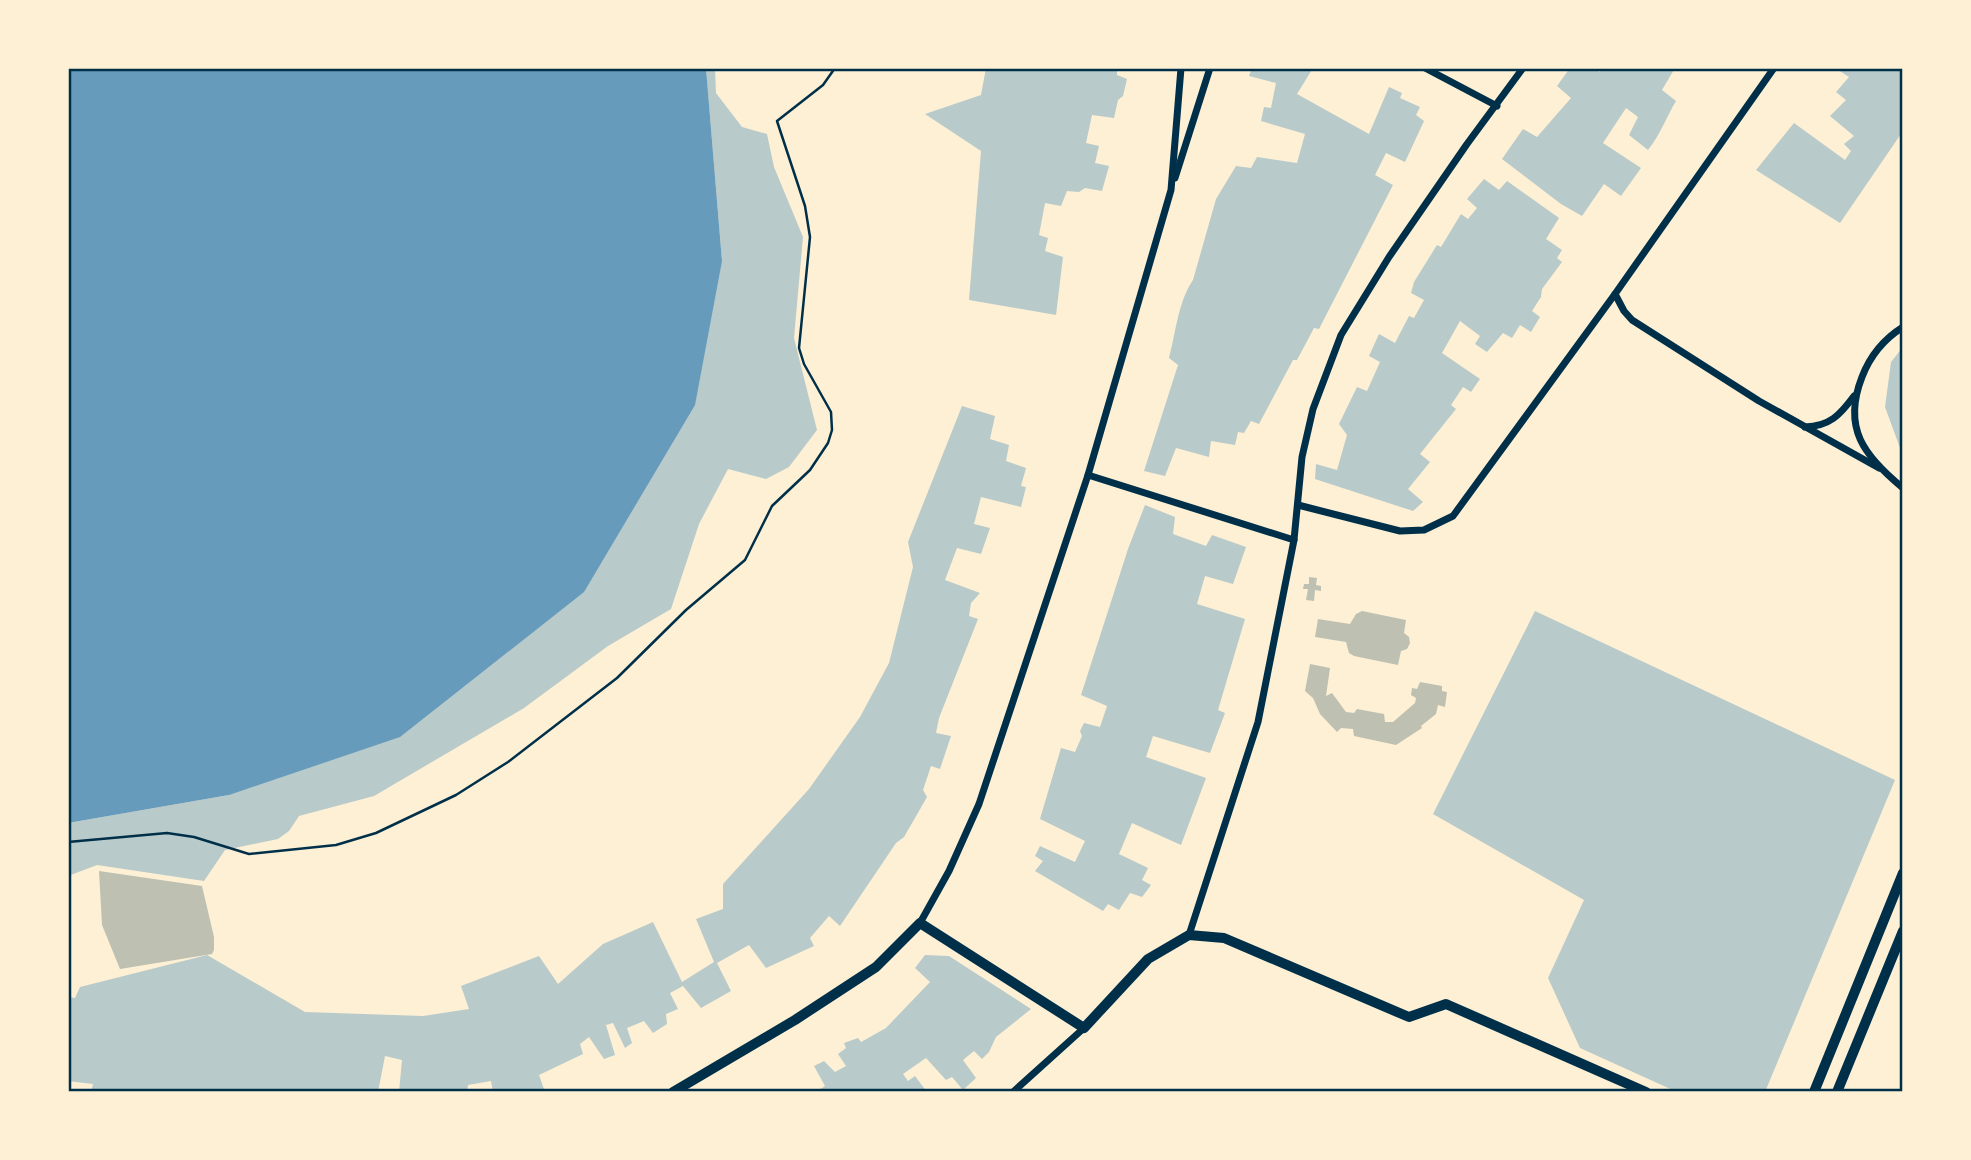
<svg xmlns="http://www.w3.org/2000/svg" width="1971" height="1160" font-family="'Fira Sans Condensed',sans-serif">
	<style>
		.green { fill: #b9caca }
		.water { fill: #669bbc }
		.building { fill: #bec0b2 }
		.lines { fill: none; stroke-linecap: round; stroke-linejoin: round }
		.path { stroke: #003049; stroke-width: 2.5 }
		.minor { stroke: #003049; stroke-width: 7 }
		.tertiary { stroke: #003049; stroke-width: 10 }
		.secondary { stroke: #003049; stroke-width: 10 }
		.neatline { fill: none; stroke: #003049; stroke-width: 2.5 }
	</style>
	<rect width="100%" height="100%" fill="#fdf0d5"/>
	<g class="green">
		<polygon points="706,68 715,68 716,93 742,127 767,134 774,167 803,237 794,338 817,430 789,467 766,479 728,469 699,524 671,609 608,646 524,708 374,796 299,816 289,831 278,839 225,850 204,881 97,865 68,876 68,823 229,795 722,261"/>
		<polygon points="986,68 1117,68 1117,75 1127,79 1123,96 1118,100 1114,118 1092,115 1086,143 1099,146 1095,163 1109,166 1102,191 1085,188 1079,192 1067,191 1061,206 1045,203 1039,235 1048,238 1045,251 1063,257 1056,315 969,300 981,151 925,114 981,95"/>
		<path d="M1252,68H1313L1297,94L1369,134L1389,87L1402,93L1400,98L1420,107L1416,115L1424,121L1405,162L1386,153L1375,175L1393,185L1319,329L1314,328L1297,360H1293L1259,424L1251,421L1244,433L1238,432L1235,445L1211,441L1209,457L1176,448L1165,476L1144,471L1178,365L1169,358C1176,332 1178,302 1193,280L1216,199L1236,166L1251,168L1257,157L1297,163L1305,134L1261,121L1264,107L1271,108L1276,83L1249,76Z"/>
		<path d="M1570,68H1593L1600,72L1602,68H1675L1662,90L1676,101C1666,118 1660,135 1648,150L1629,135L1638,117L1626,108L1603,143L1641,168L1621,196L1604,184L1582,216L1561,204L1502,159L1523,129L1537,137L1571,98L1557,86Z"/>
		<polygon points="1835,68 1903,68 1903,131 1840,223 1756,170 1794,123 1845,160 1851,151 1844,144 1854,136 1830,116 1846,100 1836,92 1849,77"/>
		<polygon points="1484,179 1499,190 1507,181 1559,218 1546,239 1562,250 1557,258 1562,262 1542,289 1541,297 1532,311 1540,317 1531,332 1520,325 1512,338 1503,333 1487,352 1475,344 1480,336 1460,321 1442,353 1480,379 1471,392 1463,387 1451,405 1456,409 1420,454 1430,462 1408,489 1423,502 1413,511 1315,479 1316,464 1337,470 1347,435 1339,424 1357,387 1367,391 1380,362 1369,356 1379,334 1395,343 1409,316 1414,318 1424,300 1411,293 1414,282 1437,245 1441,247 1461,214 1468,219 1477,208 1467,199"/>
		<polygon points="1903,347 1903,456 1885,407 1891,362"/>
		<polygon points="962,406 995,416 990,439 1009,445 1006,461 1026,468 1021,486 1026,487 1021,507 981,497 974,524 990,528 981,554 957,548 945,580 980,593 971,603 969,616 978,619 939,718 936,733 951,736 940,769 931,766 923,790 927,797 904,837 896,843 840,926 829,916 810,938 814,946 766,968 749,945 717,963 731,991 701,1008 683,986 670,993 678,1009 666,1014 667,1024 653,1033 644,1021 627,1028 632,1043 625,1048 613,1023 606,1025 615,1055 604,1059 589,1037 580,1044 583,1054 539,1075 545,1092 493,1092 491,1081 468,1085 467,1092 399,1092 402,1060 385,1056 378,1092 91,1092 93,1084 68,1081 68,997 75,998 80,987 207,955 305,1012 423,1016 469,1009 461,986 539,956 558,984 603,944 653,922 682,982 714,962 696,919 723,909 723,884 809,789 860,717 889,663 913,567 908,542"/>
		<polygon points="1145,505 1175,517 1173,534 1206,546 1212,535 1246,547 1233,584 1205,576 1197,604 1245,619 1218,710 1225,713 1210,753 1153,736 1146,757 1206,778 1181,845 1132,823 1119,854 1148,868 1142,880 1151,885 1142,897 1130,893 1119,910 1108,904 1103,911 1035,871 1043,861 1035,856 1040,846 1075,862 1085,841 1040,819 1061,748 1075,752 1082,736 1080,731 1084,723 1100,727 1107,706 1081,695 1128,549"/>
		<polygon points="1535,611 1895,780 1765,1092 1677,1092 1580,1048 1548,978 1584,900 1433,814"/>
		<polygon points="925,955 949,956 1031,1009 996,1037 989,1052 982,1059 974,1051 963,1060 976,1078 963,1090 952,1077 946,1080 926,1058 903,1074 908,1081 915,1076 927,1092 816,1092 825,1086 814,1066 824,1061 835,1072 846,1066 838,1054 846,1048 844,1043 858,1038 861,1042 886,1028 930,982 915,968"/>
	</g>
	<polygon class="water" points="68,68 706,68 722,261 695,405 584,592 400,737 229,795 68,823"/>
	<g class="building">
		<polygon points="1309,577 1317,578 1316,585 1321,586 1321,591 1315,590 1314,601 1306,600 1308,589 1303,589 1304,584 1309,584"/>
		<polygon points="1362,611 1406,620 1404,633 1409,637 1410,643 1407,649 1401,651 1398,665 1354,656 1349,653 1346,642 1315,637 1318,619 1350,624 1356,614"/>
		<polygon points="1310,664 1330,668 1326,696 1332,693 1346,712 1354,713 1357,709 1384,714 1385,722 1393,722 1415,703 1416,698 1411,695 1412,688 1417,689 1420,682 1442,686 1442,691 1447,692 1445,707 1438,705 1436,714 1421,726 1422,728 1396,745 1354,736 1353,729 1341,728 1337,732 1320,714 1313,698 1305,691"/>
		<polygon points="99,871 202,886 214,937 214,950 212,954 120,969 102,925"/>
	</g>
	<g class="lines">
		<polyline class="path" points="68,842 167,833 194,837 249,854 336,845 376,833 456,795 508,762 617,678 686,610 745,560 772,506 810,470 828,443 832,430 831,412 804,364 799,348 810,237 805,206 777,121 823,85 835,68"/>
		<g class="minor">
			<polyline points="1425,68 1497,106"/>
			<polyline points="1175,178 1210,68"/>
			<polyline points="1615,294 1624,311 1632,320 1759,401 1879,468"/>
			<path d="M1903,327C1884,339 1870,356 1862,377C1842,428 1864,456 1903,488"/>
			<path d="M1805,427C1830,426 1840,415 1854,396"/>
			<polyline points="1088,475 1294,540"/>
			<polyline points="1298,505 1400,531 1424,530 1453,516 1615,294 1774,68"/>
			<polyline points="920,923 949,871 979,804 1088,475 1171,190 1181,68"/>
			<polyline points="1189,935 1258,722 1294,540 1302,457 1313,409 1341,335 1389,257 1467,144 1523,68"/>
			<polyline points="1013,1092 1084,1028"/>
		</g>
		<polyline class="tertiary" points="673,1092 795,1020 876,967 920,923 1084,1028 1148,959 1189,935 1224,938 1409,1017 1446,1004 1646,1092"/>
		<g class="secondary">
			<polyline points="1814,1092 1903,873"/>
			<polyline points="1837,1092 1903,931"/>
		</g>
	</g>
	<rect width="1971" height="1160" fill="none" stroke="#fdf0d5" stroke-width="140"/>
	<rect x="70" y="70" width="1831" height="1020" class="neatline"/>
</svg>
